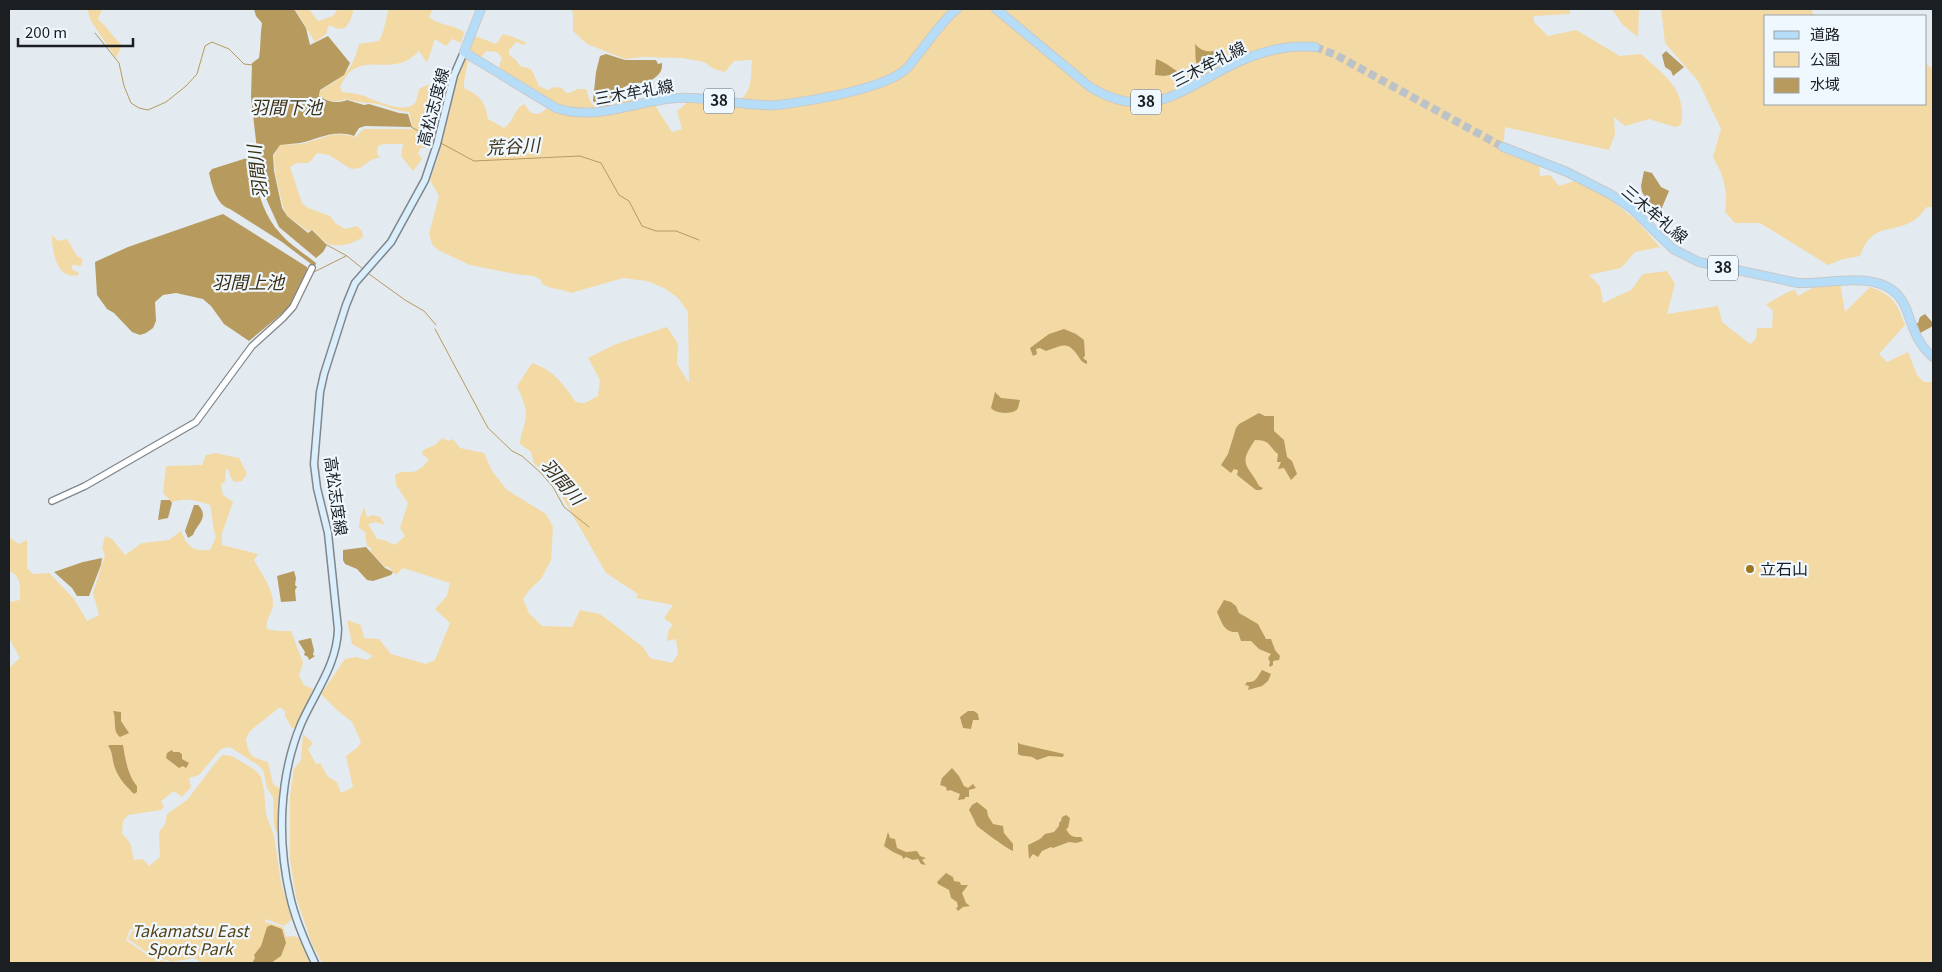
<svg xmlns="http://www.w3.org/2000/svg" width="1942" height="972" font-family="Georgia,'Noto Sans JP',serif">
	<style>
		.green { fill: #f3d9a4 }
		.water { fill: #b79a5e }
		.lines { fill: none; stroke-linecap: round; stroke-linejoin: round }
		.stream { stroke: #b79a5e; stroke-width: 1 }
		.primary-tunnel { stroke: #bbc2c8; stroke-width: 8; stroke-dasharray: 8 4; stroke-linecap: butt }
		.tertiary-casing { stroke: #7f868c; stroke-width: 8 }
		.secondary-casing { stroke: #7f868c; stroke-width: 9 }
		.primary-casing { stroke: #c9c9ca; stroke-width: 10 }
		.tertiary { stroke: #fff; stroke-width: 5.5 }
		.secondary { stroke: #daeefc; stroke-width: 6 }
		.primary { stroke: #b6ddf8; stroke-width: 8 }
		.poi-dot { fill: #9b7722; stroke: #f0f8ff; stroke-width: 2 }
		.labels { text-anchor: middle; stroke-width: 4.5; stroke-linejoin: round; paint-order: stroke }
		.shield { fill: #f0f8ff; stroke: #5c6064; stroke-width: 1 }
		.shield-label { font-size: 15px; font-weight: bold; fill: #1c1f22 }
		.street-label { font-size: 16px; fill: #1c1f22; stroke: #f0f8ff }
		.poi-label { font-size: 16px; fill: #1c1f22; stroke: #f0f8ff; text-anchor: start }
		.park-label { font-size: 16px; font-style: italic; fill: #574213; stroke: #f0f8ff }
		.water-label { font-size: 18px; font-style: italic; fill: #3d3014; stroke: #f0f8ff }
	</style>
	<rect width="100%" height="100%" fill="#e3ebf1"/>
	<g class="green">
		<path d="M87,9H102L98,19C107,27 113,37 122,45L116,58L91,21Z"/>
		<polygon points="295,9 309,9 318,21 333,16 338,9 354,9 350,21 345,28 338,29 329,25 326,34 315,42"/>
		<path d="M389,9H433L429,17C439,26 453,24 464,32L461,43L452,39L446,46L435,39L427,63L419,51C394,77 373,55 351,71C346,74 343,82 340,87L342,92C350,93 362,94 369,98C378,102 405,113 414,104C417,101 418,93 419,89C427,85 432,83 440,88L434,105L427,146L425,148H420L418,154L422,159L413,171L401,156L403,144H384L378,146L377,154L380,157L371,160L360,168L351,169L329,155L317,153L309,163H297L290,167L302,203L308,208L330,216L335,223L345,229L357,226L362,231L363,237C354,243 340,248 328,244C323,241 317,234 313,230L308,231L287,216L283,207L275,172L274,156L280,145C287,144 294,145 301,144C321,140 334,129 355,137L364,129H413L409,112C394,112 383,103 370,103C360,102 356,102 346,99C337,103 328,101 320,96V91C344,76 352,72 359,44L379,41C385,31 385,20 389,9Z"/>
		<path d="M569,9H1570V14L1534,16V22L1548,36L1576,30L1620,56L1641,54C1665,76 1687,89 1681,125L1675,127L1649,119L1625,126L1614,117L1615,134L1609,150L1505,127L1503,151L1539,164L1540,176L1550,175L1559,186L1575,181L1606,194L1614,203L1637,221L1660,247L1635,252L1621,268L1589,275L1600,286L1603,303L1631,290L1643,274L1667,271L1675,284L1667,314L1718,306L1722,322L1750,344L1756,339L1757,328H1772L1773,311L1766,304C1776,300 1784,292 1795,290L1798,296L1814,287L1840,283L1845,312L1870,287C1893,295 1897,303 1905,325L1879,354L1887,362L1908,352L1917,375L1924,382H1933V963H322L312,944L296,897L290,859V796L294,769L301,760L303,734L313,743L308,749L316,764L320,763L328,777L337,782L341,793L353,787L346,756L357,748L361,742L352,722L338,711L321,694L345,659L356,657L367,660L373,656L352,644L347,620L361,625L364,638L379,639L391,654L426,664L435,660L450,623L435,609L447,596L450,583L403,568L396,575L389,567H385L371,552V548L367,546L365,532L359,528L360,518L364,507L367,517L373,515L380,517L385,525L376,522L368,524L377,539L384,540L395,545L405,536L400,528L408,503L396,485L395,475C405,469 408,474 416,471C421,469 426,463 429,460L422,454L423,450L435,445L442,438L448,441L453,439L460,448L484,453L492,471L507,490L546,514L553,527L551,560L541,579L530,589L523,599L529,613L542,626L572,627L580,610L600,614L643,647L650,658L672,663L678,654L676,639L667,641L669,629L673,625L664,618L673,605L636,598L638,594L606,573L552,479L534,463L531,452L520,444C520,434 526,424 526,415C526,405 521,395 517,386L532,363C555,371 562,383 576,402L585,403L598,396L600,380L588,358L616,344L667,327L678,344L677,364L689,383L688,312L678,298L664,288L647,281L623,278L571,293C561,288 552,290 542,284L541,280L534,276L515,274L470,265L438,250L432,244L429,234L439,196L430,180L438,158L461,62L468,58C467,69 464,77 464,88C480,96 485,101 488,119L504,128C516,119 512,111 524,104L531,113L539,114L548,108C569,115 586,117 608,115L611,107L618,101L648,98L654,104L672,132L682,129L677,111L688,102C709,104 745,113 750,83C752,76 751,68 752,60L734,61L725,72L714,69L704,62L682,58L643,57L625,59L587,44L573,31V12Z"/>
		<polygon points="1612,9 1639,9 1638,37 1622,24"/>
		<path d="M1661,9H1811L1814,16H1766V104H1926V64L1933,69V207H1927C1923,211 1919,218 1913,221C1888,235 1872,222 1860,256L1843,259L1828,265L1760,223H1735L1725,212C1728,189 1724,177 1713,157L1721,129L1698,81L1665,43Z"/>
		<polygon points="503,34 513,37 527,43 523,45 516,42 509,50 509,55 516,60 520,66 531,69 539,86 548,90 554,87 562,88 565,92 569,93 578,89 586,89 590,101 597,109 571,109 558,105 498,69 502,58 497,52 486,51 480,58 468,50 472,39 475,36 496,44"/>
		<path d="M52,235L58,241L67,239L77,256L83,259L81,266L72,265V269L79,273L77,276C74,275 71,276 69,275C55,272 52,247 52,235Z"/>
		<path d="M215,453L239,458L247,474L242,481L234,482L230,476L229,470L226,469L225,481L221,485L223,495L233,502L222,533V545L258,554L254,560C261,574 274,589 273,605C272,614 265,619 267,629L277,631H291L303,663L299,676L304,685L313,689L296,728H292L285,716V711L280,707L250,731L246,739C249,756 250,757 268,762L273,784L279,788L277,834L274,825L273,797L267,788L263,770L258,765L230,747L221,749L199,775L189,778L191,787L182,797L174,791L161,801L164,807L161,810L128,815L123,821L122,833L130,843L134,860L143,859L149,866L160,857L159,832L165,824L167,814L187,800L220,757L223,755L232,756L255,770L261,777L264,790L266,814L274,836L281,883L292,919L284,926L266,919L265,922L283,927L286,937L294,936L299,938L310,963H201L195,958L172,962L149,954L128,939L132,931L142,930L130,929L126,940L149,956L170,963H9V668L20,658L9,638V602L20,600C20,588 22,576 9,571V537L19,544L27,540V568L33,574L49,573L74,599L87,621L99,615L93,593L105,555L102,548L105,536L112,539L125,555L142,543L169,540L181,531C188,548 193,551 210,550L216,537C212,526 213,516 210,505C197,500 185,498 172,502L163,493L166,466L202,465L206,455Z"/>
	</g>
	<g class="water">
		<path d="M254,9H294L306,28L310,45L328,36L350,63L344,75L320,90L319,96C328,102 337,104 347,100L364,105L369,104L399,113L408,114L412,127L365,126L359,128L354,136C333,129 320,139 300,143C293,144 286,144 280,145L273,155L274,171L282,208L287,216L308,233L312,230L327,245L323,252L316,258L279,227L264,194L255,154L257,150L251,97L252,63L259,58C261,46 260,35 262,23L256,16Z"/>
		<path d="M1195,44C1202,52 1209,53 1219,49L1224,52L1212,59L1206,67L1199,69C1194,61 1196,53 1195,44Z"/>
		<polygon points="1666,51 1684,67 1673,76 1671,71 1665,67 1662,55"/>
		<path d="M606,54L625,60H656L658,64L662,63C663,75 654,78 645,84C633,78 609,93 609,106L599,107L593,101L596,72L600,56Z"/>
		<path d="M1156,59C1165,62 1172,68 1180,73L1164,76L1155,75Z"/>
		<path d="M250,157C256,183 261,213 280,233C290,245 305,254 316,263L315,267L282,242L230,209C216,205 212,185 209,173L212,169Z"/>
		<polygon points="1644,171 1652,173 1661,187 1669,191 1658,217 1642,192 1641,186"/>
		<polygon points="223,214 307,267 307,272 290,307 249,341 224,324 211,306 203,299 176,293 163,295 155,302 156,321 153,328 146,333 140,335 132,332 114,313 107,309 97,295 95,262 128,247"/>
		<polygon points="1925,314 1933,323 1933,326 1920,333 1916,323 1918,323 1920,317"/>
		<path d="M1064,329L1076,334L1084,340L1085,356L1083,358L1087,361V364C1081,362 1081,360 1078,356C1067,339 1060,347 1046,351L1040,348L1036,349L1037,354L1033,356L1030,348L1049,334Z"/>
		<path d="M995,392L1001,398L1020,400C1019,402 1019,405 1018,408C1015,415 995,414 991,408Z"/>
		<path d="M1259,413L1265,416H1274V431L1284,440L1287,457L1292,461L1297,474L1291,480L1284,468L1278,469L1281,462H1277L1278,454C1268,446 1271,440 1255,440C1237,466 1248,464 1259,486L1263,488L1261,490H1256L1237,475L1238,470L1234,469L1231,473L1221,465L1228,454L1236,428L1239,424Z"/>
		<polygon points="161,500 170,500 172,503 168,518 158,520"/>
		<path d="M194,505H198C210,517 197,524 193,535L188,538L185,531Z"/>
		<polygon points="366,547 385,568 393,572 391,575 373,581 367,580 357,569 345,564 343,560 343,550"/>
		<polygon points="102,558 101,565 89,596 77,596 72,588 54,572 83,562"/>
		<polygon points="294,571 296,578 295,585 297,587 295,590 296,601 281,602 277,576"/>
		<path d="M1224,600L1231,602L1236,606L1239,613L1258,624L1266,639H1271L1275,650L1280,656L1279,660L1273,661V665L1270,667L1269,665L1270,662L1268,658L1271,654L1259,649L1251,641H1241L1238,632C1224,633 1222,623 1217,612Z"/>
		<polygon points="311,638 314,650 313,655 315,656 309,660 308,657 304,655 305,652 298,641"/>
		<path d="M1262,670L1271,674L1268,681L1262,686L1248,690L1249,686L1245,685L1247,682C1256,683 1257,677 1262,670Z"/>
		<path d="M113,711L121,712V721L129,733L120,737C112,731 117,720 113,711Z"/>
		<polygon points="968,711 974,711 978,714 979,720 973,720 971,729 963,728 960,717"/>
		<path d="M1018,742L1020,744L1064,754L1063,757L1049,756L1037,760C1030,754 1024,758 1018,754Z"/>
		<path d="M110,745H123C125,758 128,776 137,786V792L134,794C126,786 119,779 115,768C112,761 113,751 108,746Z"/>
		<polygon points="172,750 173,752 179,752 182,754 182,759 189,763 186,768 183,766 179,768 166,758 167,753"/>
		<polygon points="952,768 959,776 964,786 968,788 973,784 976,788 969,790 969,797 965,797 965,799 958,800 960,794 950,790 947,791 946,787 940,785 942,778"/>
		<path d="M977,802L987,810L988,816L993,824L1003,826L1004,833L1013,844V851C1009,850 979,828 977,826C974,820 971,813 969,810L972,805Z"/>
		<path d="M1066,815L1070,818L1068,828L1066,829C1071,837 1072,837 1081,837L1083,841L1076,843L1069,842L1053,848L1051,847L1042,851L1038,857L1033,854L1029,859L1028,845L1040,839L1045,834L1054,832L1059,826V823L1061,821L1062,817Z"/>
		<polygon points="888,832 890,838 895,839 897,848 906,852 917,851 920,856 926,858 922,860 926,865 921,864 918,859 913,860 906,857 903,859 902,856 893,852 884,846"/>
		<polygon points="946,873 953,877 954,881 960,882 961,885 968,885 962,893 966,903 970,906 963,907 958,911 956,908 958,907 957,902 951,898 949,890 938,884 937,882"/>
		<polygon points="271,925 282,929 286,943 281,956 271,963 252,963 255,958 254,955 261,946 267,927"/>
	</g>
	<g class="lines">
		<g class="stream">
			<polyline points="95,33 119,63 124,86 131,103 139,108 148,110 166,102 186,86 197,74 205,46 212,42 229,49 244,64 253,65"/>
			<polyline points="411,127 436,140"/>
			<polyline points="439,142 474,161 580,156 601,163 619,195 629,201 642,226 656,231 676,231 699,240"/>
			<polyline points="327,245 347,256 363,269"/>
			<polyline points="312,273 346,256"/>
			<polyline points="369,274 405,300 424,311 436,325"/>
			<polyline points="435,329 488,428 512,451 522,456 541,473 553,487 564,507 589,527"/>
		</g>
		<polyline class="primary-tunnel" points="1315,47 1336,55 1503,147"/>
		<defs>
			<polyline id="tertiary" points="52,501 85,486 196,422 252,346 283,318 293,307 312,268"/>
			<path id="secondary" d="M315,963C305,942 295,919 290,896C277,840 279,777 301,724C315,692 337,665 338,629L328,533L317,488L314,464L320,392L324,374L346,305L355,283L391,242L425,180L437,144L454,75L464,52"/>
			<g id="primary">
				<path d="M481,9L464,52L556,108C598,122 636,100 678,98C711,96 744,107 778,105C809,101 888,89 908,67C922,51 941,21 957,9"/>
				<path d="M996,9L1090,87C1149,122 1178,92 1230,66C1255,53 1286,44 1315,47"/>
				<path d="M1503,147L1567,172L1610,194L1631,208L1673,249L1699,262L1798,283C1835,285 1891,265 1907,311C1913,328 1918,345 1933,357"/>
			</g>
		</defs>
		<use href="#tertiary" class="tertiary-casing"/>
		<use href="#secondary" class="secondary-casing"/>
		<use href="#primary" class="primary-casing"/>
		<use href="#tertiary" class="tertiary"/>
		<use href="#secondary" class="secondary"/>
		<use href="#primary" class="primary"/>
	</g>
	<circle class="poi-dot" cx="1750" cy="569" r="5"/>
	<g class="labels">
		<g class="shield">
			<rect x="704" y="88.5" width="30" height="25" rx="4"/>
			<rect x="1131" y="89.5" width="30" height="25" rx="4"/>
			<rect x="1708" y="255.5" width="30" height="25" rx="4"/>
		</g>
		<g class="shield-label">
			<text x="719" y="106">38</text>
			<text x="1146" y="107">38</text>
			<text x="1723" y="273">38</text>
		</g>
		<g class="street-label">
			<text transform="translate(1209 64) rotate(-27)" y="6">三木牟礼線</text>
			<text transform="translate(634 92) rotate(-10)" y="6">三木牟礼線</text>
			<text transform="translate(433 107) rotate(-75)" y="6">高松志度線</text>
			<text transform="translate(1655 214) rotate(40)" y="6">三木牟礼線</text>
			<text transform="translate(336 496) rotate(82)" y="6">高松志度線</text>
		</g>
		<g class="poi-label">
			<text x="1760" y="575">立石山</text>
		</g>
		<g class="park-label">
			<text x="190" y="937">Takamatsu East<tspan x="190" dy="18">Sports Park</tspan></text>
		</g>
		<g class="water-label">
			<text x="286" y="114">羽間下池</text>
			<text transform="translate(513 147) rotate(-3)" y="6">荒谷川</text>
			<text transform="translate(258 172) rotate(-97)" y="6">羽間川</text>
			<text x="248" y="289">羽間上池</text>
			<text transform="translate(562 482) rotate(49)" y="6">羽間川</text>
		</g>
	</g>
	<rect width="1942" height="972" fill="none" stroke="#1c1f22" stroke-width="20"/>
	<rect x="1764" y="15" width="162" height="90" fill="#f0f8ff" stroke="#9ba1a7"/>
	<rect x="1774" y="31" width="25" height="8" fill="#b6ddf8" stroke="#9ba1a7"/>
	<text x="1810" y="40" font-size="15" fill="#1c1f22">道路</text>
	<rect x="1774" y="52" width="25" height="15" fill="#f3d9a4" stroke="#9ba1a7"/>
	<text x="1810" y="65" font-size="15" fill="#1c1f22">公園</text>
	<rect x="1774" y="78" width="25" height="15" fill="#b79a5e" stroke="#9ba1a7"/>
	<text x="1810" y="90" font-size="15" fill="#1c1f22">水域</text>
	<path d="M18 38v8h115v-8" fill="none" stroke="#1c1f22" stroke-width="2.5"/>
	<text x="25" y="38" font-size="15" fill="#1c1f22" stroke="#f0f8ff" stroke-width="4" paint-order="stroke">200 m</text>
</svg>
